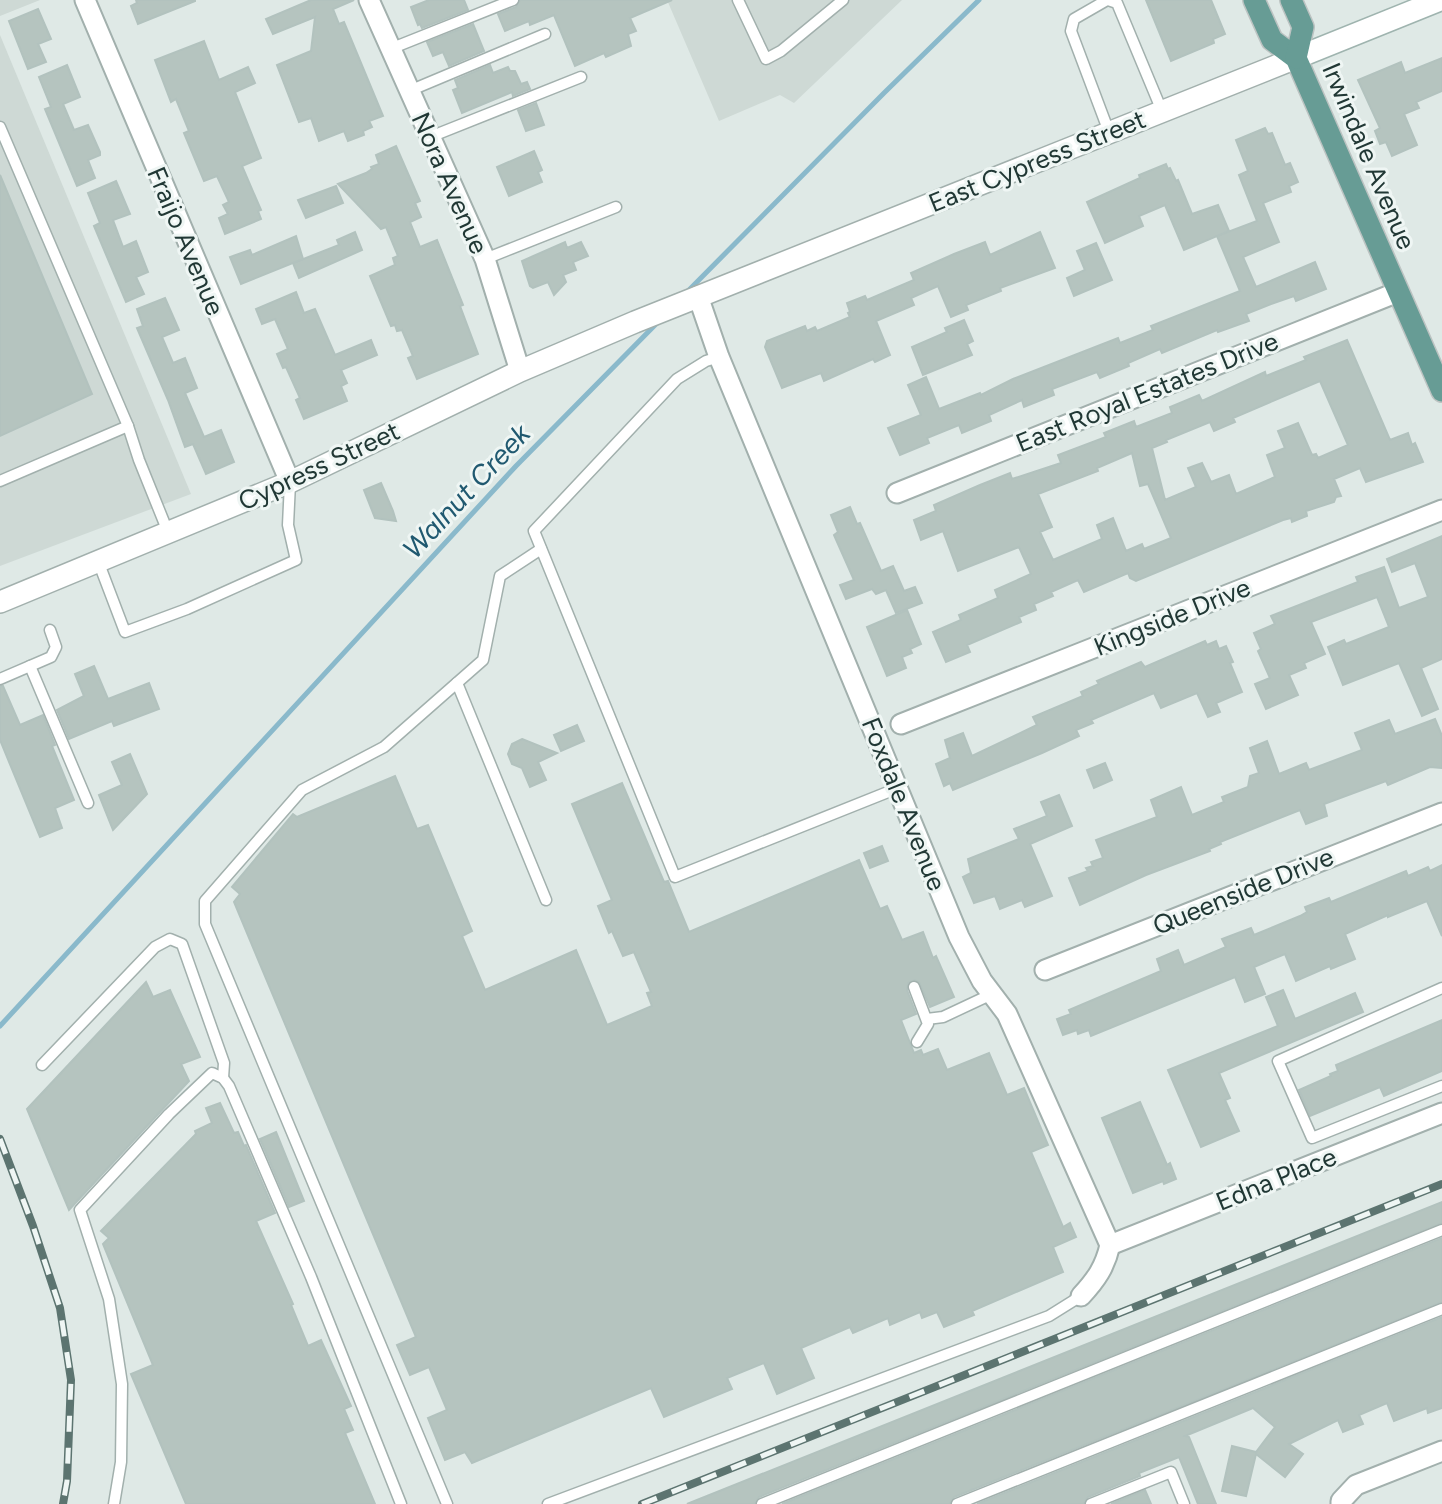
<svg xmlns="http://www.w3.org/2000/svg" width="1442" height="1504" font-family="Figtree,sans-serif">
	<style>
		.built { fill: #ced9d5 }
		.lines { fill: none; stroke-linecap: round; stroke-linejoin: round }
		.stream { stroke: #8ab9cb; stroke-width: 5 }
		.building { fill: #b5c4bf; stroke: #b2c2be; stroke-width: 2; fill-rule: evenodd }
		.service-casing { stroke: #a2b0ad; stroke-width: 13 }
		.minor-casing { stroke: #a2b0ad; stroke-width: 23 }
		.tertiary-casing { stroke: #a2b0ad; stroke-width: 24 }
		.secondary-casing { stroke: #9fb4af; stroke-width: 24 }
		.primary-casing { stroke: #bcc3c2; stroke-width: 24 }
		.service { stroke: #fff; stroke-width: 10 }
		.minor { stroke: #fff; stroke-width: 19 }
		.tertiary { stroke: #fff; stroke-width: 21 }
		.secondary { stroke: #fff; stroke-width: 21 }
		.primary { stroke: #679c95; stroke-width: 21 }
		.rail-casing { stroke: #5c7470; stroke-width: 8 }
		.rail { stroke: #eff6f4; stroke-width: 5; stroke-dasharray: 16; stroke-linecap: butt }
		.labels { text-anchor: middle; stroke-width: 6; stroke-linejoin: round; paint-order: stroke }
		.street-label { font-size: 26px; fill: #213835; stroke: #eff6f4 }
		.water-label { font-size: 28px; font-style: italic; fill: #205970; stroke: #eff6f4 }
	</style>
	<rect width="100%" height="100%" fill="#dfe9e6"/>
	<g class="built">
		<polygon points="0,0 40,0 0,16"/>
		<polygon points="667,0 902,0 794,103 780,95 719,121"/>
		<polygon points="0,35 191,494 0,566"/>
	</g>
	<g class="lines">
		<g class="stream">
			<polyline points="687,292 884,93 979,0"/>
			<polyline points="0,1026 516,466 658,322"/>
		</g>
	</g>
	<g class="building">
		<polygon points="136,0 195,0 195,1 138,24 131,6 137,3"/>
		<polygon points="311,0 354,0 333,9 339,24 344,22 383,116 369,121 372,127 363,131 364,135 348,141 344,131 319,141 311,118 299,122 277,65 311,51 315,17 273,34 266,19"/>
		<polygon points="429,0 464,0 468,10 422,28 420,24 418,25 411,7"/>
		<polygon points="520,0 672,0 630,18 636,31 628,34 631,46 606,57 604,53 575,66 554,15 530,25 529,21 505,31 498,14 516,7"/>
		<polygon points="1146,0 1211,0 1225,34 1213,39 1214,43 1171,61"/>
		<polygon points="38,9 51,39 38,44 46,62 28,69 9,21"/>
		<polygon points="473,24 484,51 449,66 443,52 433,56 427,42"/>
		<polygon points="204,41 219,80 248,67 255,83 235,92 261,158 242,166 261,210 258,211 261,219 225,234 219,218 228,214 223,205 229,202 217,176 204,181 184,133 189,131 176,99 171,102 155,60"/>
		<polygon points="1442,58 1442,91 1416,102 1419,108 1404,114 1417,145 1392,156 1386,142 1380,144 1375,131 1380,128 1358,80 1401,62 1405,73"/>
		<polygon points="67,65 80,97 63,104 74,130 88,125 100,152 100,155 88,160 95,178 77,186 45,109 51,107 39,77"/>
		<polygon points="490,65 493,73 508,67 510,71 515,71 521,84 527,82 530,89 513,96 512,92 462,113 453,90 458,88 455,80"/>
		<polygon points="536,103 544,125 526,131 518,110"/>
		<polygon points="1265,128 1268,134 1272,133 1285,165 1290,163 1298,182 1289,186 1291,192 1263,203 1279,242 1243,257 1256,287 1315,262 1326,289 1296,301 1294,296 1271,304 1246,314 1249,321 1218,332 1217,330 1162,353 1160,349 1128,363 1129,366 1100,378 1097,372 1052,389 1054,395 1024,407 1022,400 989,415 991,421 962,433 959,425 927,438 929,443 900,455 888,428 921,415 908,385 926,377 939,409 980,393 981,395 1013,379 1118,338 1120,343 1153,330 1151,326 1240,291 1217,236 1257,221 1239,175 1248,171 1236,140"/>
		<polygon points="396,146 420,201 415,203 421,217 410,222 420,247 437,240 463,305 460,306 478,354 417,379 408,358 413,356 402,330 397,331 395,325 391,326 370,276 395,265 393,258 398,256 386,227 381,229 338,184 366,173 372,169 371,167 379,164 376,155"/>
		<polygon points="534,151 542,170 538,172 542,182 509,196 497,167"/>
		<polygon points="1166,164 1168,169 1170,168 1176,181 1178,180 1192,214 1218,205 1229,231 1184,250 1165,205 1139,216 1143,226 1105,243 1087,202 1140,178 1139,175"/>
		<polygon points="0,175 92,394 0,436"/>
		<polygon points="116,181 130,214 113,220 123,247 136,241 148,272 136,277 144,294 126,302 94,226 100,223 88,193"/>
		<polygon points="336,186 343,203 306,218 298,200"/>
		<polygon points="355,232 362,250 299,278 293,263 339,245 337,240"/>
		<polygon points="1040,232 1055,268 1000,288 1001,291 966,305 968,310 951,317 938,286 911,298 914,305 876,321 890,355 875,362 873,359 824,381 821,373 782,388 765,347 767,341 805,326 807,331 815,327 817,331 850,317 848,313 850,312 847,303 865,296 867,300 914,280 911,273 954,254 985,242 990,255"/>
		<polygon points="296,236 303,259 241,284 230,257 250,250 252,255"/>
		<polygon points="565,242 567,248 581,242 588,256 573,262 576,270 563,275 566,282 554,295 548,282 533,288 530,286 522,261"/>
		<polygon points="1096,243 1112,280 1074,296 1067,278 1085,270 1077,251"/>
		<polygon points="296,292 304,313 315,309 335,355 371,340 377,355 341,370 347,383 341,386 347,401 304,419 296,400 300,398 286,367 283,368 277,354 288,349 275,319 262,324 256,309"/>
		<polygon points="165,298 179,330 162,337 173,363 185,358 197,388 185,393 204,437 221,430 234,462 206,474 193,444 185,447 168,400 137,328 143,326 137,309"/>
		<polygon points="964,320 973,341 967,344 972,355 923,375 912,347 947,332 945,328"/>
		<path d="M1347,340L1390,440L1408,433L1412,445L1415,443L1423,462L1366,482L1360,468L1334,479L1341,496L1336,497L1334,502L1306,511L1307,516L1292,522L1291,518L1283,520L1136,581L1130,578L1128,573L1084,592L1078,580L1051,592L1053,596L1034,604L1036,610L1019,617L1021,622L967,645L970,652L946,662L933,632L961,620L959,615L998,598L995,590L1031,574L1019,547L958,571L943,531L921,540L914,520L936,511L934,505L980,485L1010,473L1012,479L1061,463L1058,455L1106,437L1104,433L1134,421L1136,427L1172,413L1170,407L1199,395L1202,401L1265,372L1266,376L1306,360L1304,357ZM1320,381L1348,445L1318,458L1316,454L1312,455L1298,423L1278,431L1285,448L1267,455L1275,477L1236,494L1229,475L1211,482L1202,463L1188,468L1196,487L1165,500L1152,448L1167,442L1166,440L1210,422L1214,431L1235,422L1233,418ZM1132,453L1140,486L1148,484L1171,538L1144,549L1142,544L1126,551L1113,518L1097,525L1102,539L1053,560L1040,532L1052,527L1038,494L1098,471L1097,468Z"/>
		<polygon points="381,483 393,511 396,521 375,518 364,490"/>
		<polygon points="850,507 857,524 860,523 881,571 893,566 904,591 915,587 922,603 896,613 886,590 876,594 872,589 846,599 840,585 854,580 834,535 838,532 831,515"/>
		<polygon points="1442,536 1442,659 1421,668 1438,709 1422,716 1399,663 1343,685 1328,647 1344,640 1346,644 1389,627 1377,597 1311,622 1325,654 1304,663 1306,668 1289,675 1298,695 1266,709 1255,684 1270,678 1258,651 1261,649 1254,633 1275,624 1271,616 1358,582 1356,577 1384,567 1399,608 1428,597 1415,563 1392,572 1387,559"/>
		<polygon points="907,610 921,644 910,649 912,653 902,657 906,668 887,676 867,627"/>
		<polygon points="1205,641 1207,645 1216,641 1219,649 1226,646 1233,662 1230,663 1242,692 1216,703 1220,712 1208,717 1197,693 1161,708 1154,693 1091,720 1093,723 1076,730 1079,736 1042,753 953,790 950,783 944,786 936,764 950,758 945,740 963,733 972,756 1037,725 1033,717 1083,696 1081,692 1099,684 1097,681 1141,662 1145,667"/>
		<polygon points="94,666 108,699 149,683 159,709 114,726 112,721 69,739 57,710 84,696 75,674"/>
		<polygon points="0,686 3,686 20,725 43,715 55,745 52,746 74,800 55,808 62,828 40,837 0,740"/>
		<polygon points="1435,719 1442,736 1442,768 1430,767 1388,785 1386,781 1324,804 1327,816 1306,824 1300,810 1220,842 1221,844 1209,849 1210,851 1146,875 1080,905 1069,878 1088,871 1086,868 1093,866 1091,862 1103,858 1096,840 1157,817 1151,800 1181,787 1192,815 1224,802 1222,797 1248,787 1250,776 1259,773 1250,748 1267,741 1279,774 1306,763 1309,770 1362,750 1355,733 1389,720 1395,734"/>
		<polygon points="577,725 584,741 561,751 554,735"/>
		<polygon points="522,739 557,753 538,762 546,780 530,787 522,768 512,764 508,754 512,744"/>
		<polygon points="130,754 147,794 113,830 99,795 122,785 112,762"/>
		<polygon points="1105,763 1112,780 1094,788 1087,770"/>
		<polygon points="395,776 417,829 428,825 472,931 462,936 485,990 576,950 607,1025 652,1006 647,993 651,992 634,952 623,956 612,931 609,933 598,906 612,900 572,804 622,783 664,882 668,881 689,932 859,860 880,909 887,906 902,940 923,932 933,958 936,956 954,997 930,1007 919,982 915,980 908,983 907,990 916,1014 901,1020 914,1053 921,1050 923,1055 938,1049 947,1070 989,1053 1007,1095 1024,1088 1048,1145 1031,1152 1063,1227 1070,1223 1076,1237 1053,1247 1063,1272 972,1311 974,1315 944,1327 937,1312 922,1318 920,1312 890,1325 888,1318 853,1333 850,1327 801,1348 814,1378 777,1394 764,1363 727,1378 732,1389 664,1417 651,1388 472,1463 465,1452 445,1460 428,1418 447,1410 429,1367 410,1375 397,1345 416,1337 234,902 240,894 232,887 293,814 297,817"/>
		<polygon points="1059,795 1072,826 1030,844 1052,896 1025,907 1022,900 1000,909 995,896 974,903 963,877 971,873 968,859 1019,839 1014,829 1047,816 1041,802"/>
		<polygon points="882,846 888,861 870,868 864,853"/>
		<polygon points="1442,865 1442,936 1427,901 1388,917 1388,915 1345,934 1355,959 1331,969 1330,966 1296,981 1285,954 1254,967 1265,994 1245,1002 1235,977 1091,1036 1089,1030 1078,1034 1077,1030 1063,1035 1057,1019 1071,1014 1069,1010 1161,971 1157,959 1178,950 1184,965 1226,947 1222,939 1251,928 1254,935 1300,916 1307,912 1305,907 1329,898 1331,902 1406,871 1408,876 1428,867 1430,871"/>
		<polygon points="146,982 153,997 170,990 200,1057 181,1064 189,1081 69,1210 27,1109"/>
		<polygon points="1283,990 1295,1019 1355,993 1363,1012 1219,1073 1230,1098 1225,1100 1239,1131 1201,1147 1168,1070 1278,1026 1266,997"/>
		<polygon points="1442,1020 1442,1071 1384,1096 1380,1087 1310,1116 1299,1090 1331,1076 1330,1074 1338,1071 1336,1065"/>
		<polygon points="1140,1102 1167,1165 1170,1163 1176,1179 1164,1184 1163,1181 1133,1193 1102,1118"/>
		<polygon points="220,1103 234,1133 238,1132 244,1146 246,1145 275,1213 256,1221 293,1304 291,1305 308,1346 321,1340 351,1406 344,1409 353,1430 345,1433 375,1504 186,1504 131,1374 153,1365 103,1244 109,1238 101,1231 196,1134 195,1131 212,1123 206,1108"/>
		<polygon points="276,1132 304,1201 289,1207 260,1139"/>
		<polygon points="1442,1202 1442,1223 759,1497 755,1504 687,1504"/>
		<polygon points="1442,1238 1442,1302 954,1497 950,1504 782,1504"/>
		<polygon points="1442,1317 1442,1408 1428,1413 1427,1408 1394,1421 1387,1403 1359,1415 1363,1424 1343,1432 1338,1420 1289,1444 1303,1454 1285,1477 1256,1454 1246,1496 1222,1491 1232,1446 1256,1452 1275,1427 1253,1408 1185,1436 1189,1437 1216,1504 1198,1504 1179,1457 1139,1473 1140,1476 1088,1497 1084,1504 977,1504"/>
		<polygon points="1145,1490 1151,1504 1111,1504"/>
	</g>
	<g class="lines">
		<defs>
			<g id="service">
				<polyline points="738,0 766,59 781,51 843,0"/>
				<polyline points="1107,0 1074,19 1071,31 1109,132"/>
				<polyline points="1108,0 1117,3 1162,111"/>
				<polyline points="390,49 513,0"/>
				<polyline points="409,91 545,34"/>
				<polyline points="0,127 128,426 139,460 168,532"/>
				<polyline points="430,137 581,77"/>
				<polyline points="485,259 616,207"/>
				<polyline points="719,357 706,361 677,379 534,531 675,877 898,788"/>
				<polyline points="0,481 128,426"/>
				<polyline points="98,561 125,632 187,609 296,560 288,525 290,483"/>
				<polyline points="30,666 88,803"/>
				<polyline points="0,679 51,657 56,647 50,630"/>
				<polyline points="457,683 546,900"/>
				<polyline points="914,987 928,1024 917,1042"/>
				<polyline points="1442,988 1278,1061 1312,1138 1442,1086"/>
				<polyline points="927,1019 943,1017 992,994"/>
				<polyline points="42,1065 155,947 170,939 182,944 224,1063 223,1078"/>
				<polyline points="114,1504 121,1462 122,1384 109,1299 80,1210 169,1114 212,1073 223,1078 229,1086 311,1277 401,1504"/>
				<polyline points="447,1504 205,924 205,901 302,790 384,747 483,660 500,576 541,549"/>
				<polyline points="548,1504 1049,1316 1081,1296"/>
				<polyline points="762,1504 1442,1230"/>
				<polyline points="957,1504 1442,1309"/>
				<polyline points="1091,1504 1171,1472 1184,1504"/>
			</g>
			<g id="minor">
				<polyline points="85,0 290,482"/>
				<polyline points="369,0 485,259 520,371"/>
				<path d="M698,296L719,357L959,937L982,981L1007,1014L1110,1245C1105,1267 1096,1280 1081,1296"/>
				<polyline points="897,493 1398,292"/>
				<polyline points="901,724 1442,510"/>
				<polyline points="1045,970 1442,813"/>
				<polyline points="1110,1245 1442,1113"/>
				<polyline points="1341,1504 1341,1501 1356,1485 1442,1451"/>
			</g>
			<polyline id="tertiary" points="0,602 290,482 520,371 635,322 1296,58"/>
			<polyline id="secondary" points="1296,58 1440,0"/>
			<g id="primary">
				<polyline points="1254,0 1272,40 1296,58 1442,391"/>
				<polyline points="1291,0 1303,27 1296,58"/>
			</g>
		</defs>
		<use href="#service" class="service-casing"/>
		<use href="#minor" class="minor-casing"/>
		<use href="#tertiary" class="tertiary-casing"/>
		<use href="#secondary" class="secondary-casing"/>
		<use href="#primary" class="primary-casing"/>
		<use href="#service" class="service"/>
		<use href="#minor" class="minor"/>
		<use href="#tertiary" class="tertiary"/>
		<use href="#secondary" class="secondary"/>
		<use href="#primary" class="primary"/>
		<defs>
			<g id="rail">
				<polyline points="0,1139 33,1226 60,1308 71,1380 67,1481 63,1504"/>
				<polyline points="642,1504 1442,1184"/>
			</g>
		</defs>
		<use href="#rail" class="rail-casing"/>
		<use href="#rail" class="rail"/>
	</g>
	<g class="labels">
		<g class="street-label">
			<text transform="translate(1369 156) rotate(67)" y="9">Irwindale Avenue</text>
			<text transform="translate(1037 161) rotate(-22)" y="9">East Cypress Street</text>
			<text transform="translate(450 183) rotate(66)" y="9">Nora Avenue</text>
			<text transform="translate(186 241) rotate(67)" y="9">Fraijo Avenue</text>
			<text transform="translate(1147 392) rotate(-22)" y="9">East Royal Estates Drive</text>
			<text transform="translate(319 466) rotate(-25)" y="9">Cypress Street</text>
			<text transform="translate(1172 617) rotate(-22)" y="9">Kingside Drive</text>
			<text transform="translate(904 804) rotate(68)" y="9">Foxdale Avenue</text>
			<text transform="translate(1243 891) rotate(-22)" y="9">Queenside Drive</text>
			<text transform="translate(1276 1179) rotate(-22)" y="9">Edna Place</text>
		</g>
		<g class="water-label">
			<text transform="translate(466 491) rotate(-47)" y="10">Walnut Creek</text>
		</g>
	</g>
</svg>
